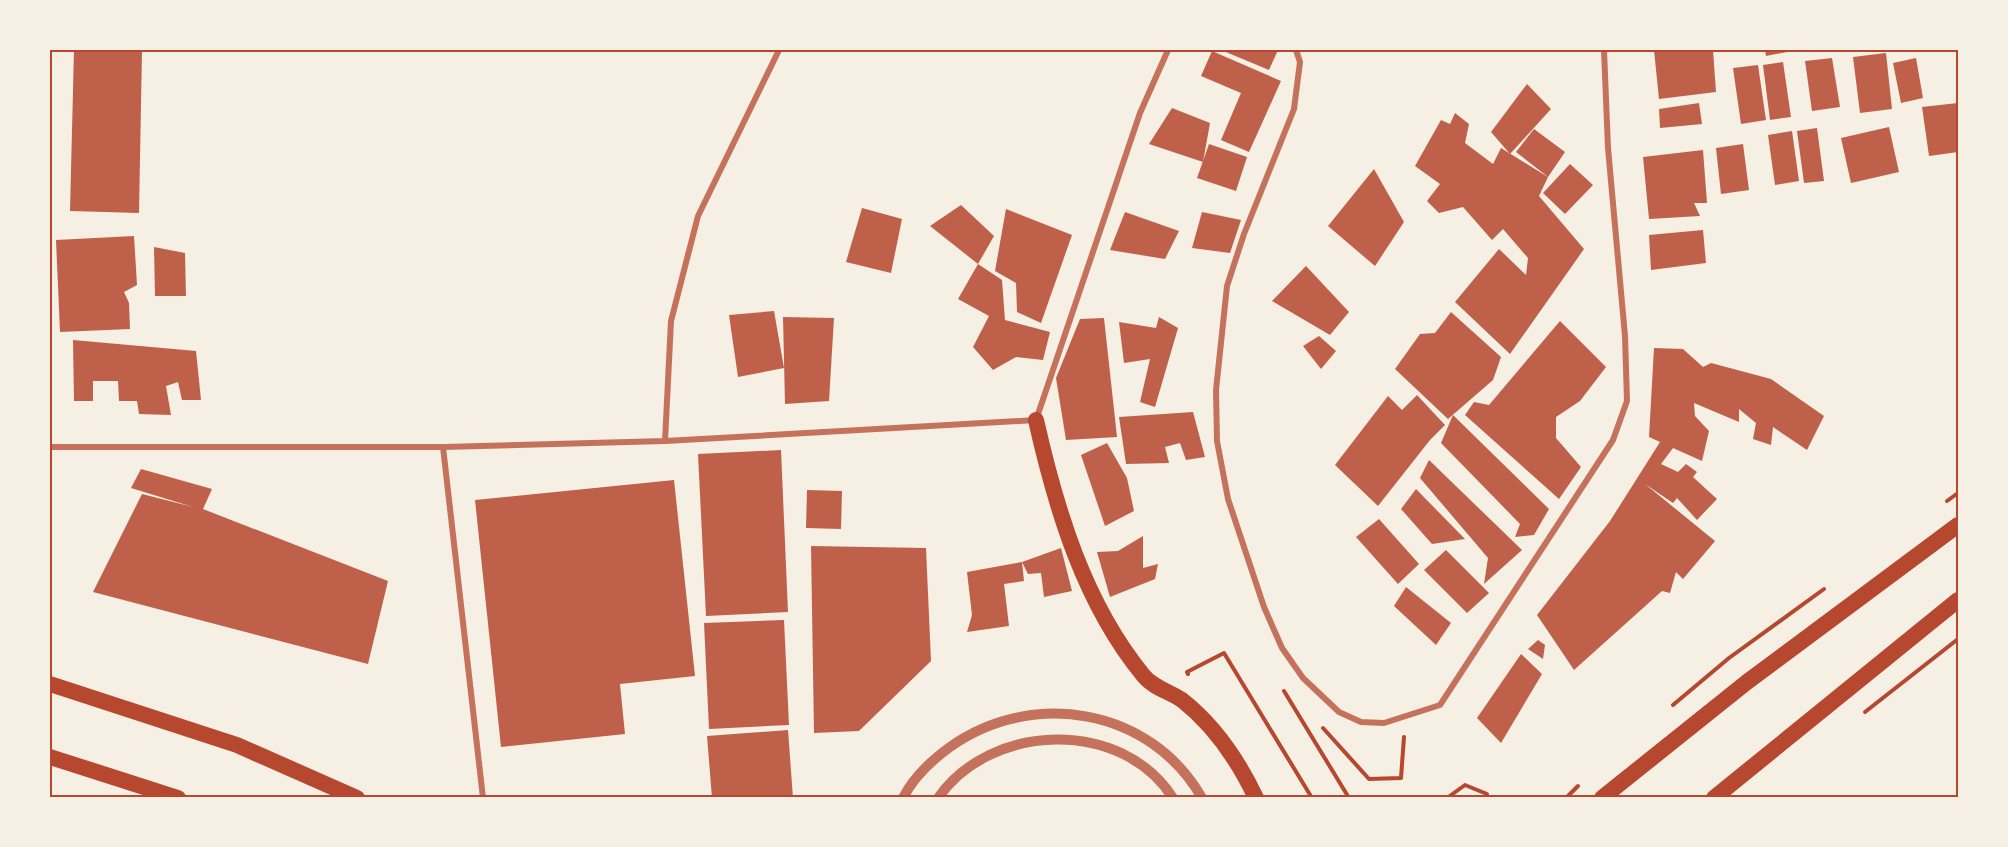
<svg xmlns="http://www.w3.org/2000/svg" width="2008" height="847" font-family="'Space Grotesk',sans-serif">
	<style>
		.building { fill: #bf614a }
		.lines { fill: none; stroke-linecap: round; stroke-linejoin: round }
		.path { stroke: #b5482f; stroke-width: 4 }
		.minor { stroke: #c5725c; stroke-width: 6 }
		.tertiary { stroke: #c5725c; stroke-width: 10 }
		.trunk { stroke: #b5482f; stroke-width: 16 }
		.neatline { fill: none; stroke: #b5482f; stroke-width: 2 }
	</style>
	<rect width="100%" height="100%" fill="#f6efe4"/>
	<g class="building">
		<polygon points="74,50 142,50 139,213 70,211"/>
		<polygon points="1221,50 1278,50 1269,70"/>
		<polygon points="1654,50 1713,50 1716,92 1659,99"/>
		<polygon points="1765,50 1792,50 1792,51 1766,56"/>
		<polygon points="1212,51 1281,81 1249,152 1221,140 1241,93 1201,76"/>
		<polygon points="1886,53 1892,109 1860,113 1853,57"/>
		<polygon points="1832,58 1840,107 1812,111 1805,61"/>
		<polygon points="1916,58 1923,98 1901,103 1893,63"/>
		<polygon points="1783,62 1791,117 1770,120 1763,65"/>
		<polygon points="1758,65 1766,120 1741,124 1733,68"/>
		<polygon points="1527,84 1551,109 1510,154 1491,132"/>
		<polygon points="1699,103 1702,124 1660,128 1659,109"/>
		<polygon points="1958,103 1958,152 1929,156 1922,107"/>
		<polygon points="1172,108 1210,123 1203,162 1149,144"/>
		<polygon points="1455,113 1469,124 1465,143 1493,164 1501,148 1548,177 1539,196 1584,249 1510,354 1455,302 1499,249 1526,275 1528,258 1503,229 1492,240 1463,207 1439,213 1427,201 1440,184 1415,166 1441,120 1450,124"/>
		<polygon points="1889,127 1899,172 1851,183 1841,138"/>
		<polygon points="1817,128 1824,181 1804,183 1797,131"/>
		<polygon points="1534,129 1565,152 1548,177 1516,152"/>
		<polygon points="1792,131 1799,181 1775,185 1768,135"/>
		<polygon points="1209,144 1247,157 1236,191 1197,178"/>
		<polygon points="1743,144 1749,190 1721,194 1716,148"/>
		<polygon points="1703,150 1707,203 1694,203 1700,216 1649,219 1643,157"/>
		<polygon points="1570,164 1593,185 1565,214 1543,193"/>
		<polygon points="1374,169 1404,222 1375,266 1328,226"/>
		<polygon points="961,205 994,236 978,264 930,226"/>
		<polygon points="862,208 902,219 891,273 846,262"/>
		<polygon points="1006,209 1072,235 1041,323 1017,312 1016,283 995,271"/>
		<polygon points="1125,212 1179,231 1165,259 1110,250"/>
		<polygon points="1202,212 1241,220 1230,253 1192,248"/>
		<polygon points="1703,230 1706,263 1651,270 1649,235"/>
		<polygon points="134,236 137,285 124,292 129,303 130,329 60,332 56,240"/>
		<polygon points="154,247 185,253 186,296 155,296"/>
		<polygon points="978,264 1002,280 1005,320 1050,332 1043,360 1016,357 993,370 973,347 989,316 958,299"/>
		<polygon points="1306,266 1349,312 1330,335 1272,301"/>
		<polygon points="774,311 784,368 738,377 729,315"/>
		<polygon points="1451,312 1501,357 1493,380 1448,419 1395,369 1420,334 1435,333"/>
		<polygon points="783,317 834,318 829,401 785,404"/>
		<polygon points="1159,317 1178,328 1155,407 1140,402 1150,359 1124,363 1119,322 1156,328"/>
		<polygon points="1104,318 1117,437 1066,440 1056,378 1080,319"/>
		<polygon points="1560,321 1606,367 1580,401 1556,417 1556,438 1581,467 1559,499 1465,415 1474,402 1489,405"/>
		<polygon points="1319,336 1336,351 1321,369 1303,346"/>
		<polygon points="73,340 196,351 201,400 182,400 178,382 166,386 171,415 139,414 137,401 119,401 118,381 93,381 93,401 74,401"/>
		<polygon points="1654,348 1683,349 1703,367 1711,363 1771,379 1824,416 1807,450 1773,427 1771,445 1753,439 1756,423 1739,409 1739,422 1694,403 1695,416 1709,431 1702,461 1673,448 1661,464 1678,472 1686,464 1697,472 1693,477 1717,499 1697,520 1677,498 1673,503 1645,484 1715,541 1683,579 1676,572 1670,593 1662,591 1574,670 1537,615 1610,521 1660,442 1649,437"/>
		<polygon points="1417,395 1445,425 1430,440 1378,506 1335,465 1388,396 1402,410"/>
		<polygon points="1193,412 1205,457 1186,460 1180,443 1165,447 1169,463 1126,464 1119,417"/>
		<polygon points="1453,415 1549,509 1534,535 1515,537 1520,524 1441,443"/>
		<polygon points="1107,443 1127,478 1134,511 1105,526 1081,455"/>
		<polygon points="781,450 788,612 706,616 698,454"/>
		<polygon points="1429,460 1522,550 1484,584 1488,558 1420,478"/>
		<polygon points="141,469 212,489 203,509 388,581 368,664 93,592 142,494 193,507 131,488"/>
		<polygon points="674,480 695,676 620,684 625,734 501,747 475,500"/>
		<polygon points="1416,489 1465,539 1432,544 1401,509"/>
		<polygon points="807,490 842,491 841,529 806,528"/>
		<polygon points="1379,519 1419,564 1398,584 1356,537"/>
		<polygon points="1143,536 1143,568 1158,564 1155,579 1110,597 1097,552 1118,551"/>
		<polygon points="811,546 926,548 931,661 859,731 814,733"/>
		<polygon points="1061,548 1072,591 1044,597 1041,573 1028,574 1022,562"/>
		<polygon points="1446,550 1489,593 1467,613 1424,570"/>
		<polygon points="1022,562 1024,581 1004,584 1009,626 967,632 972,615 967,572"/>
		<polygon points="1406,587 1451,623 1436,645 1394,606"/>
		<polygon points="784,620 789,725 709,729 704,623"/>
		<polygon points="1538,640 1545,645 1543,659 1528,649"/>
		<polygon points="1521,654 1542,674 1501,743 1477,718"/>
		<polygon points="788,730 793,798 712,798 707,736"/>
	</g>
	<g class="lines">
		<g class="path">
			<polyline points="1947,501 1958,493"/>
			<polyline points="1188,674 1187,672 1224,653 1312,798"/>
			<polyline points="1284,691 1349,798"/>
			<polyline points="1673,705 1729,658 1824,589"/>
			<polyline points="1865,712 1958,639"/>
			<polyline points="1323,728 1369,779 1401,778 1404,737"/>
			<polyline points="1447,798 1465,785 1487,794 1484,798"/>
			<polyline points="1566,798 1578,786"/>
		</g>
		<g class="minor">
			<polyline points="1296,50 1300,62 1294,109 1244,234 1227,286 1216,390 1217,441 1228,499 1264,607 1282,648 1303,678 1339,712 1361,722 1384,723 1440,705 1613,440 1627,401 1625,336 1608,148 1604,50"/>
			<polyline points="665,441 671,321 698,216 779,50"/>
			<polyline points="50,447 443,447 665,441 1036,420 1140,113 1168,50"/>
			<polyline points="443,447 483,798"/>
		</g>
		<g class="tertiary">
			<path d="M903,798C913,778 932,760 950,747C1032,689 1150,707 1202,798"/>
			<path d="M938,798C991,722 1122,718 1173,798"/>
		</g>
		<g class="trunk">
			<path d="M1036,420C1056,509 1084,603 1143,675C1152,687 1170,692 1182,700C1215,726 1238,760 1256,798"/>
			<polyline points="50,684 237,745 357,798"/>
			<polyline points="50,757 178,798"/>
			<polyline points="1602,798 1747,682 1958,525"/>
			<polyline points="1714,798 1958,600"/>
		</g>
	</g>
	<rect width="2008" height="847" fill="none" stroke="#f6efe4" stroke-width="102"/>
	<rect x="51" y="51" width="1906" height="745" class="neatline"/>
</svg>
